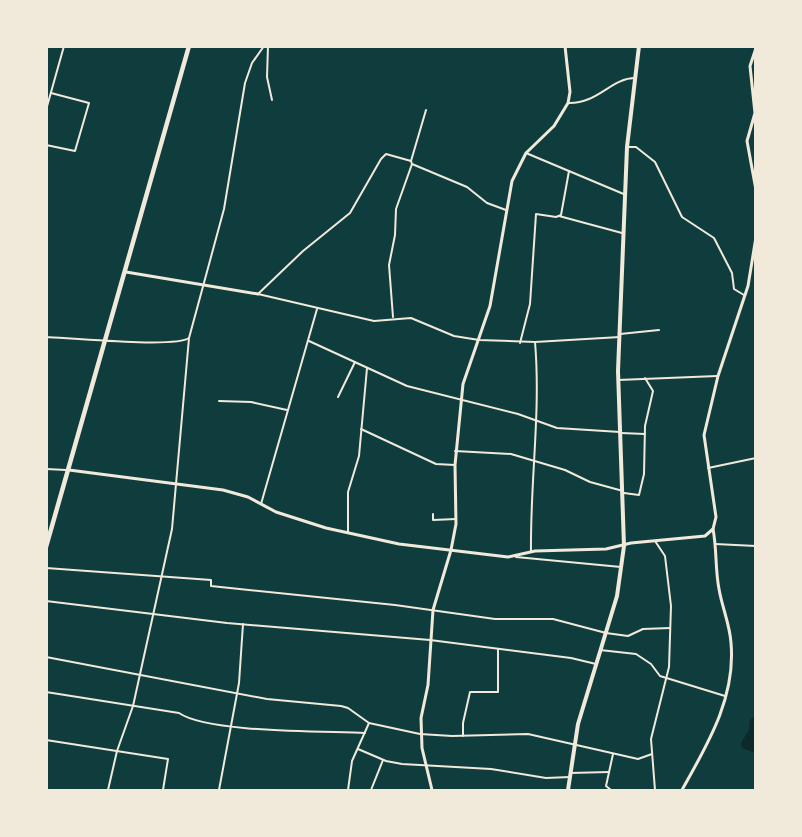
<svg xmlns="http://www.w3.org/2000/svg" width="802" height="837" font-family="Karla,sans-serif">
	<style>
		.water { fill: #0a2a2b }
		.lines { fill: none; stroke-linecap: round; stroke-linejoin: round }
		.minor { stroke: #f1e9da; stroke-width: 2 }
		.tertiary { stroke: #f1e9da; stroke-width: 3 }
		.secondary { stroke: #f1e9da; stroke-width: 4 }
		.trunk { stroke: #f1e9da; stroke-width: 4.5 }
	</style>
	<rect width="100%" height="100%" fill="#0f3d3e"/>
	<polygon class="water" points="755,715 755,753 742,748 741,743 749,730 750,720"/>
	<g class="lines">
		<g class="minor">
			<polyline points="268,46 267,77 272,100"/>
			<path d="M568,103C598,104 611,78 635,78"/>
			<polyline points="46,110 64,46"/>
			<polyline points="46,145 75,151 89,103 51,93"/>
			<polyline points="627,147 636,147 655,162 682,217 714,238 732,273 734,289 744,295"/>
			<polyline points="526,153 626,195"/>
			<polyline points="411,161 426,110"/>
			<polyline points="506,210 487,203 467,187 412,164 411,161 386,154 381,159 350,213 303,251 258,294 374,321 411,318 454,336 479,340 535,342 620,337"/>
			<polyline points="559,216 622,233"/>
			<polyline points="393,317 389,265 395,235 396,209 412,164"/>
			<polyline points="620,334 659,330"/>
			<path d="M46,337C69,338 176,348 189,338L224,209L245,83L252,63L264,46"/>
			<polyline points="309,341 407,386 518,414 557,428 620,432"/>
			<polyline points="520,343 530,304 536,214 556,217 561,215 569,171"/>
			<polyline points="618,380 717,376"/>
			<polyline points="338,397 355,362"/>
			<polyline points="219,401 251,402 287,410"/>
			<polyline points="361,429 436,464 455,465"/>
			<polyline points="621,433 645,434"/>
			<polyline points="455,451 511,454 565,470 590,482 623,491"/>
			<polyline points="708,468 756,458"/>
			<polyline points="46,469 66,470"/>
			<polyline points="624,493 639,495 644,474 645,426 653,391 645,378"/>
			<polyline points="261,504 317,309"/>
			<polyline points="433,514 433,520 456,519"/>
			<polyline points="348,533 348,492 359,456 367,368"/>
			<polyline points="655,541 665,556 671,606 669,667 651,739 655,790"/>
			<polyline points="715,544 756,546"/>
			<path d="M531,552C530,482 541,412 535,342"/>
			<polyline points="516,557 621,567"/>
			<polyline points="46,568 211,580 211,586 395,605 495,619 553,619 606,633 628,636 643,629 670,628"/>
			<polyline points="46,601 227,623 430,640 571,658 596,664"/>
			<polyline points="600,650 636,654 651,664 660,676 725,696"/>
			<polyline points="46,657 267,699 341,706 348,708 369,723 420,734 452,736 528,734 638,759 652,754"/>
			<path d="M46,692L179,713C208,733 324,731 365,733"/>
			<polyline points="463,736 463,723 470,692 498,692 498,650"/>
			<polyline points="46,740 168,759 163,790"/>
			<polyline points="358,749 386,761 402,764 491,769 546,778 570,777"/>
			<polyline points="570,773 609,772"/>
			<polyline points="108,790 117,751 133,706 172,529 189,338"/>
			<polyline points="219,790 239,683 243,624"/>
			<polyline points="348,790 352,761 369,723"/>
			<polyline points="371,790 383,760"/>
			<polyline points="481,790 489,790"/>
			<polyline points="611,790 606,786 613,754"/>
		</g>
		<g class="tertiary">
			<polyline points="756,48 750,66 755,113 747,141 756,190"/>
			<polyline points="126,272 258,294"/>
			<polyline points="69,470 223,490 248,497 276,512 326,528 399,544 508,557 535,551 606,549 631,543 705,536 713,529 716,517 704,435 718,376 748,286 756,237"/>
			<polyline points="432,790 422,748 421,718 428,685 433,610 451,550 456,524 455,465 463,384 490,306 512,181 526,153 554,126 568,103 570,92 565,46"/>
			<path d="M682,790C707,745 736,698 731,643C730,625 722,607 719,589C715,569 717,549 713,529"/>
		</g>
		<polyline class="secondary" points="568,790 578,724 617,596 624,546 618,371 627,147 639,46"/>
		<polyline class="trunk" points="46,547 189,46"/>
	</g>
	<rect width="802" height="837" fill="none" stroke="#f1e9da" stroke-width="96"/>
</svg>
